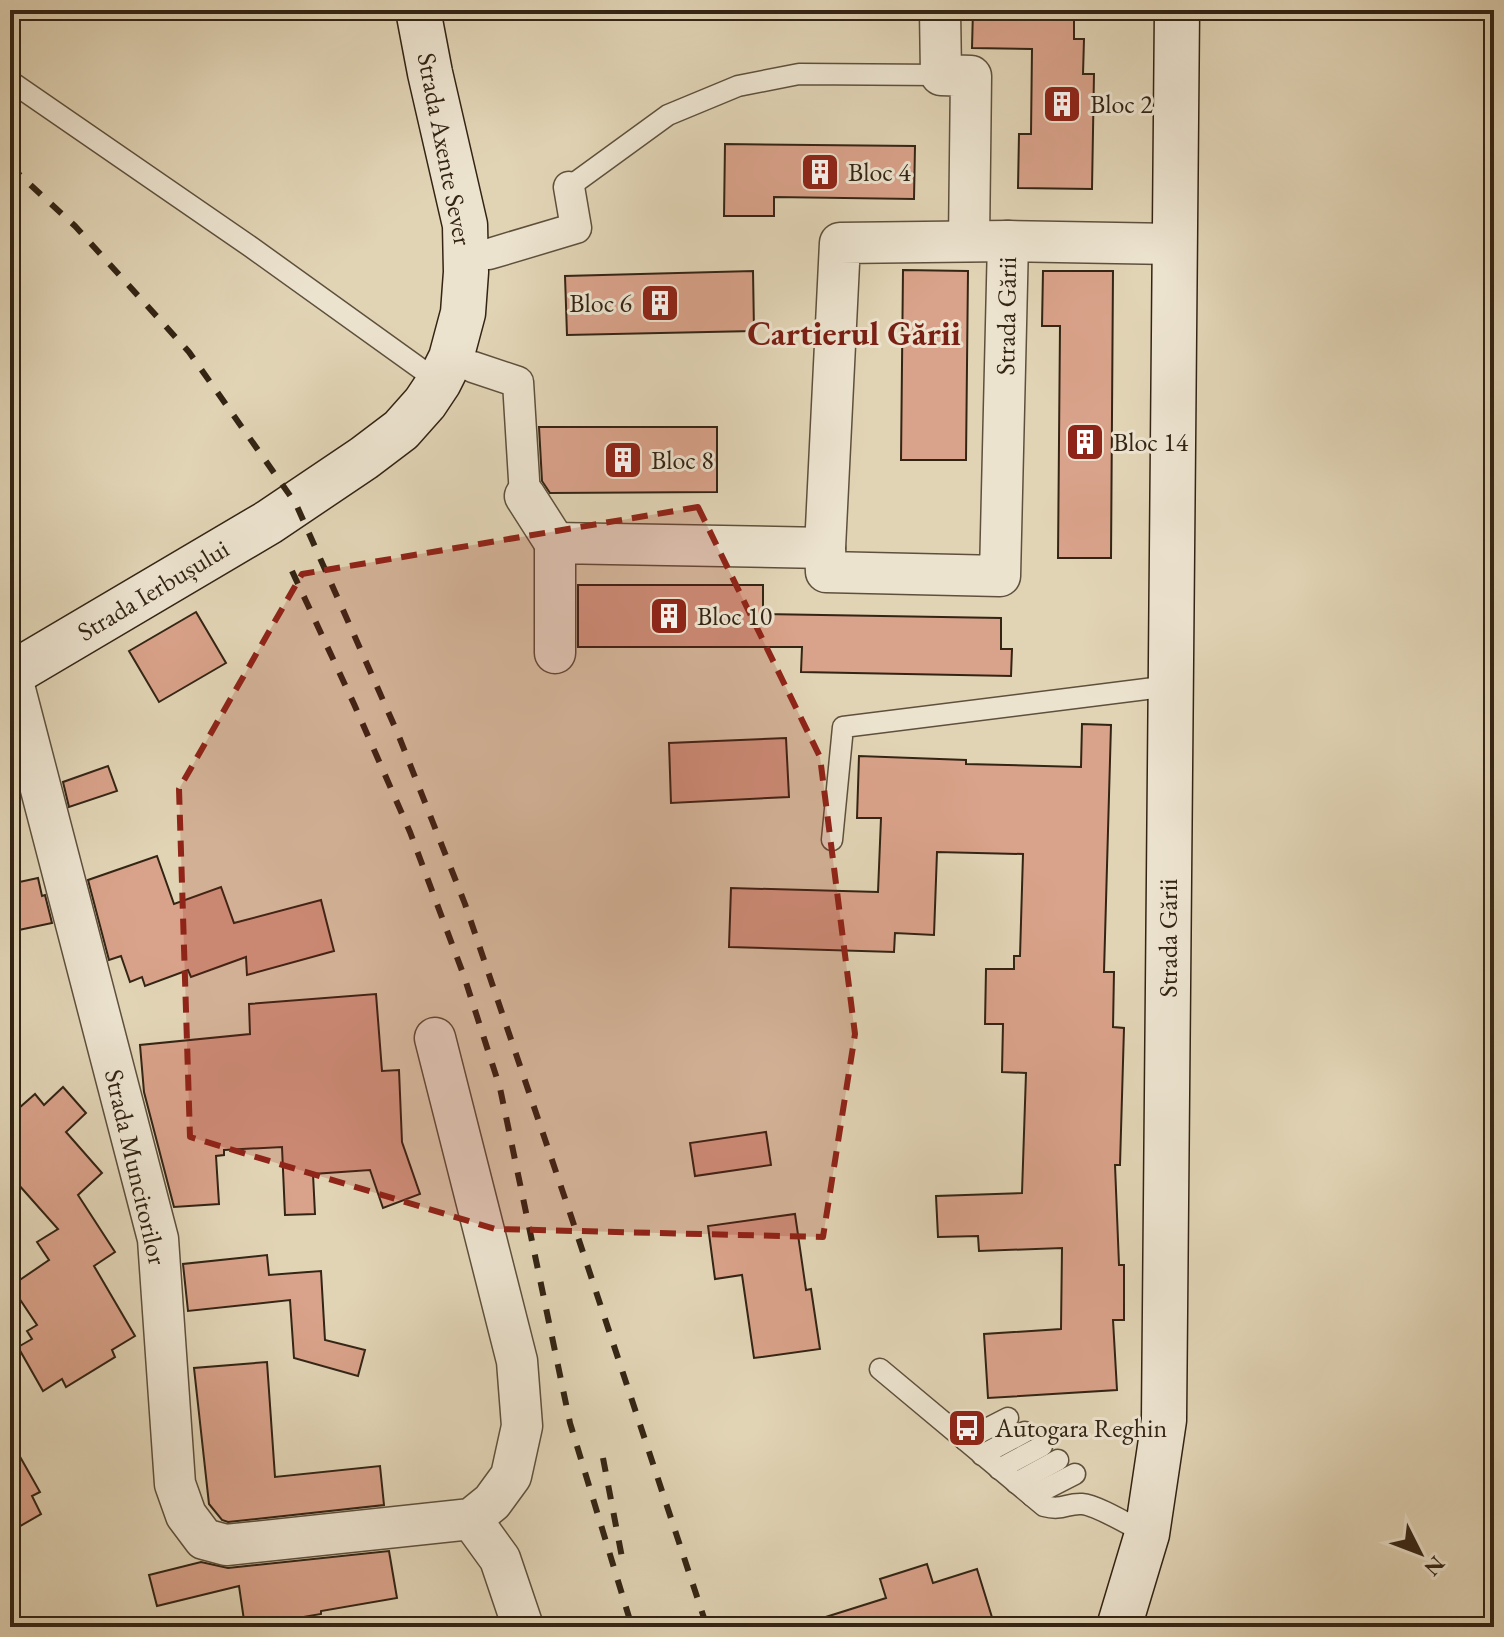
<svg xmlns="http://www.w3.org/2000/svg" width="1504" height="1637" font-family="'EB Garamond',serif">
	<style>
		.building { fill: #d9a28a; stroke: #332414; stroke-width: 2 }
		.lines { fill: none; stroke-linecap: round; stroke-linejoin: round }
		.service-casing { stroke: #5e503c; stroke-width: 23 }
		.pedestrian-casing { stroke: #5e503c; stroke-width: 33 }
		.minor-casing { stroke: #5e503c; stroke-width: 43 }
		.secondary-casing { stroke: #332414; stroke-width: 47 }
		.service { stroke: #ece3cf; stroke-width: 20 }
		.pedestrian { stroke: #ece3cf; stroke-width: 30 }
		.minor { stroke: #ece3cf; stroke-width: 40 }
		.secondary { stroke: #ece3cf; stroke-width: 44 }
		.rail { stroke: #332414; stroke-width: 6; stroke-dasharray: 14 14; stroke-linecap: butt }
		.marked { fill: #8f2418; fill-opacity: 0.2; stroke: #8f2418; stroke-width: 6; stroke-dasharray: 16 10; stroke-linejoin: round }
		.labels { text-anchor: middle; stroke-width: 6; stroke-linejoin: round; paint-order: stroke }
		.poi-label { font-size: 26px; fill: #332414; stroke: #ece3cf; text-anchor: start }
		.street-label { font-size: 26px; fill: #332414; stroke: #ece3cf }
		.district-label { font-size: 34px; font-weight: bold; fill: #7a1f14; stroke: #ece3cf }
	</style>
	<rect width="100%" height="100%" fill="#e1d4b5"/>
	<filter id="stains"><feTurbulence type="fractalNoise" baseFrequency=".0025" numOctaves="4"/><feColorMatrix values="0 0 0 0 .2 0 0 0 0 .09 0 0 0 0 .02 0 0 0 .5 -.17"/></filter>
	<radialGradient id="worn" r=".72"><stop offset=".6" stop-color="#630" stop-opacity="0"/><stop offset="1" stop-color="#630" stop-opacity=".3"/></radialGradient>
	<g class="building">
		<polygon points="973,10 1074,10 1074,39 1084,39 1083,74 1094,74 1092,189 1018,188 1019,134 1031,134 1032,49 972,48"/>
		<polygon points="725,144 915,146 914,199 774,197 774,216 724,216"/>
		<polygon points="903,270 968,271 966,460 901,460"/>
		<polygon points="753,271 754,331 567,335 565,276"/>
		<polygon points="1043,271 1113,271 1111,558 1058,558 1060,326 1042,326"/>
		<polygon points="539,427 717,427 717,492 550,493 542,481"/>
		<polygon points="578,585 763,585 763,614 1001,618 1001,649 1012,649 1011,676 801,672 802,647 578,647"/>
		<polygon points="196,612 226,663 159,702 129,651"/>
		<polygon points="1082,724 1111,725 1104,972 1114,972 1113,1027 1124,1028 1120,1165 1115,1165 1119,1265 1124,1265 1124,1320 1113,1320 1117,1390 988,1398 984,1334 1061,1329 1062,1248 979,1251 978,1236 938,1237 936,1196 1022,1193 1026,1073 1002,1072 1003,1024 985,1024 986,969 1014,969 1014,956 1020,956 1023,854 937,852 934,935 895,933 894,952 729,947 731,888 878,892 881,818 857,818 859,756 966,760 966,764 1081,767"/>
		<polygon points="786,738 789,797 671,803 669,743"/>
		<polygon points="108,766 117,791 69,807 63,782"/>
		<polygon points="157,856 174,904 221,887 234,923 321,900 334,951 247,975 246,957 191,977 188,970 145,986 142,977 130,982 121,956 109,960 88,880"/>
		<polygon points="38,878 42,896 45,895 52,923 14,931 10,909 10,884"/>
		<polygon points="376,994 382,1071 399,1070 402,1142 420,1194 383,1208 370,1170 313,1174 315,1214 285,1215 282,1147 224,1150 224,1155 216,1156 219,1204 174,1207 144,1092 140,1045 250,1034 249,1004"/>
		<polygon points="63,1087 86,1113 66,1132 102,1173 78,1195 115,1252 94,1266 135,1336 112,1350 115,1357 66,1387 62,1379 43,1391 18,1347 32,1339 27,1331 37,1325 11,1286 49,1260 37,1242 58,1229 10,1175 10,1116 35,1094 44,1105"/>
		<polygon points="766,1132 771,1165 695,1176 690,1143"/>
		<polygon points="795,1214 806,1290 811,1289 820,1349 754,1358 742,1275 715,1279 708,1226"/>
		<polygon points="267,1255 269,1275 321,1271 325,1340 365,1350 358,1376 294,1358 290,1300 188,1311 183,1264"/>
		<polygon points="267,1362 275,1477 380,1466 384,1505 228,1522 222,1520 209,1504 194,1368"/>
		<polygon points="10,1439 40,1492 32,1496 41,1514 10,1532"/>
		<polygon points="389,1551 397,1598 321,1611 321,1614 245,1627 239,1586 157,1606 149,1575 201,1562 228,1568"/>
		<polygon points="927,1564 933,1583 977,1569 995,1627 814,1627 813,1621 886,1598 880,1579"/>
	</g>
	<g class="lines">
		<defs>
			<g id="service">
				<polyline points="10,81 251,247 439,382"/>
				<polyline points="569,187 668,115 738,86 799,74 941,75"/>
				<polyline points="832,840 843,727 1170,686"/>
				<path d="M880,1369L1044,1506C1063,1511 1066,1503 1082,1504C1097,1505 1131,1526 1147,1534"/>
				<polyline points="965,1440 1008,1418"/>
				<polyline points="982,1455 1025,1432"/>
				<polyline points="999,1469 1042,1446"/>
				<polyline points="1016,1483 1058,1460"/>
				<polyline points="1032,1496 1075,1474"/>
			</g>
			<g id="pedestrian">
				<polyline points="489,254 576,228 569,187"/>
				<polyline points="473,367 518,382 525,496"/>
			</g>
			<g id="minor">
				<polyline points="940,10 941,75 971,76 969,241"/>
				<polyline points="525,496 555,543"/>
				<polyline points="825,548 826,572 1000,576 1008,241"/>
				<polyline points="555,653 555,543 825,548 840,243 1008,241 1173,244"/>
				<polyline points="11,674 158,1239 175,1484 186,1515 204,1539 226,1545 471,1519 492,1502 511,1476 522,1426 517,1361 435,1038"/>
				<polyline points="471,1519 500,1559 523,1627"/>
			</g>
			<g id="secondary">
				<polyline points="10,675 269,522 364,458 401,430 425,403 439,382 451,358 463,313 466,272 465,225 430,73 418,10"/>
				<polyline points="1119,1627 1147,1534 1164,1420 1177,10"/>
			</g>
		</defs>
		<use href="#service" class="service-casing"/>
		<use href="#pedestrian" class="pedestrian-casing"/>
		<use href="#minor" class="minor-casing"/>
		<use href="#secondary" class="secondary-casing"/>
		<use href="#service" class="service"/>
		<use href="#pedestrian" class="pedestrian"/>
		<use href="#minor" class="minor"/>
		<use href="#secondary" class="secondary"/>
		<g class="rail">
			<polyline points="10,166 75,226 189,352 296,504 398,734 465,904 571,1216 707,1627"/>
			<polyline points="292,571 354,704 410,832 464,976 500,1088 570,1423 632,1627"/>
			<polyline points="603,1458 624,1568"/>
		</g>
	</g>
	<path class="marked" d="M698,507L820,757L855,1034L823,1237L495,1229L190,1137L179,789L302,574Z"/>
	<defs>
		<symbol id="building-square" viewBox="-11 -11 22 22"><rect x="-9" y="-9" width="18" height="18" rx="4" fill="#8f2418" stroke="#ece3cf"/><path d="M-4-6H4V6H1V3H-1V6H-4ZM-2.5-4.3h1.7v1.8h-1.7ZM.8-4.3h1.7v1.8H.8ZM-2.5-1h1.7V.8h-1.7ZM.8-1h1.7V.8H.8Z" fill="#fff"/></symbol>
		<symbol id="bus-square" viewBox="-11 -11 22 22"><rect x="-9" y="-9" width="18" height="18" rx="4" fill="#8f2418" stroke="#ece3cf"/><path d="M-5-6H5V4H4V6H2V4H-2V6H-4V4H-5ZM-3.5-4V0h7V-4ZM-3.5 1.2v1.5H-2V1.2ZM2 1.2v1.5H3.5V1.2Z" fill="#fff"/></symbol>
	</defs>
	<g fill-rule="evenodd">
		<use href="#building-square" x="1040" y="82" width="44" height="44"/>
		<use href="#building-square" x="798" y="150" width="44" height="44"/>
		<use href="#building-square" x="638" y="281" width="44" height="44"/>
		<use href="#building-square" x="1063" y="420" width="44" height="44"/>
		<use href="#building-square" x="601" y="438" width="44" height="44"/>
		<use href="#building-square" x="647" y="594" width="44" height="44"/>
		<use href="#bus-square" x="945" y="1406" width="44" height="44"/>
	</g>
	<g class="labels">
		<g class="poi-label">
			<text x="1090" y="113">Bloc 2</text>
			<text x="848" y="181">Bloc 4</text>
			<text x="632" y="312" text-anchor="end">Bloc 6</text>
			<text x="1113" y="451">Bloc 14</text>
			<text x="651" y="469">Bloc 8</text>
			<text x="697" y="625">Bloc 10</text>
			<text x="995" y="1437">Autogara Reghin</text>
		</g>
		<g class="street-label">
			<text transform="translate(445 149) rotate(79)" y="9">Strada Axente Sever</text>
			<text transform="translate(1006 316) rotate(-89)" y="9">Strada Gării</text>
			<text transform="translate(153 590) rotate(-31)" y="9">Strada Ierbușului</text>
			<text transform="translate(1168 938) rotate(-90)" y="9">Strada Gării</text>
			<text transform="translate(136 1167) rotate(77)" y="9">Strada Muncitorilor</text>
		</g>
		<g class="district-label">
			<text x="854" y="345">Cartierul Gării</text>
		</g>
	</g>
	<rect width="1504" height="1637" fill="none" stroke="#e1d4b5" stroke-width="40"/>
	<rect x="12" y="12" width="1480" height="1613" fill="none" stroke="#332414" stroke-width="4"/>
	<rect x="20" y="20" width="1464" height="1597" fill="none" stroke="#332414" stroke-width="2"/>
	<g transform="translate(1420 1553) rotate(132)" stroke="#ece3cf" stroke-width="6" paint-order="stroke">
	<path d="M0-6L14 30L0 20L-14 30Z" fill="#332414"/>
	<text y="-12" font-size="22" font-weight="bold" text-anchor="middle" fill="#332414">N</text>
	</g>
	<rect width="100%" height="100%" filter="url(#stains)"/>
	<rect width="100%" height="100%" fill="url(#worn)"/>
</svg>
